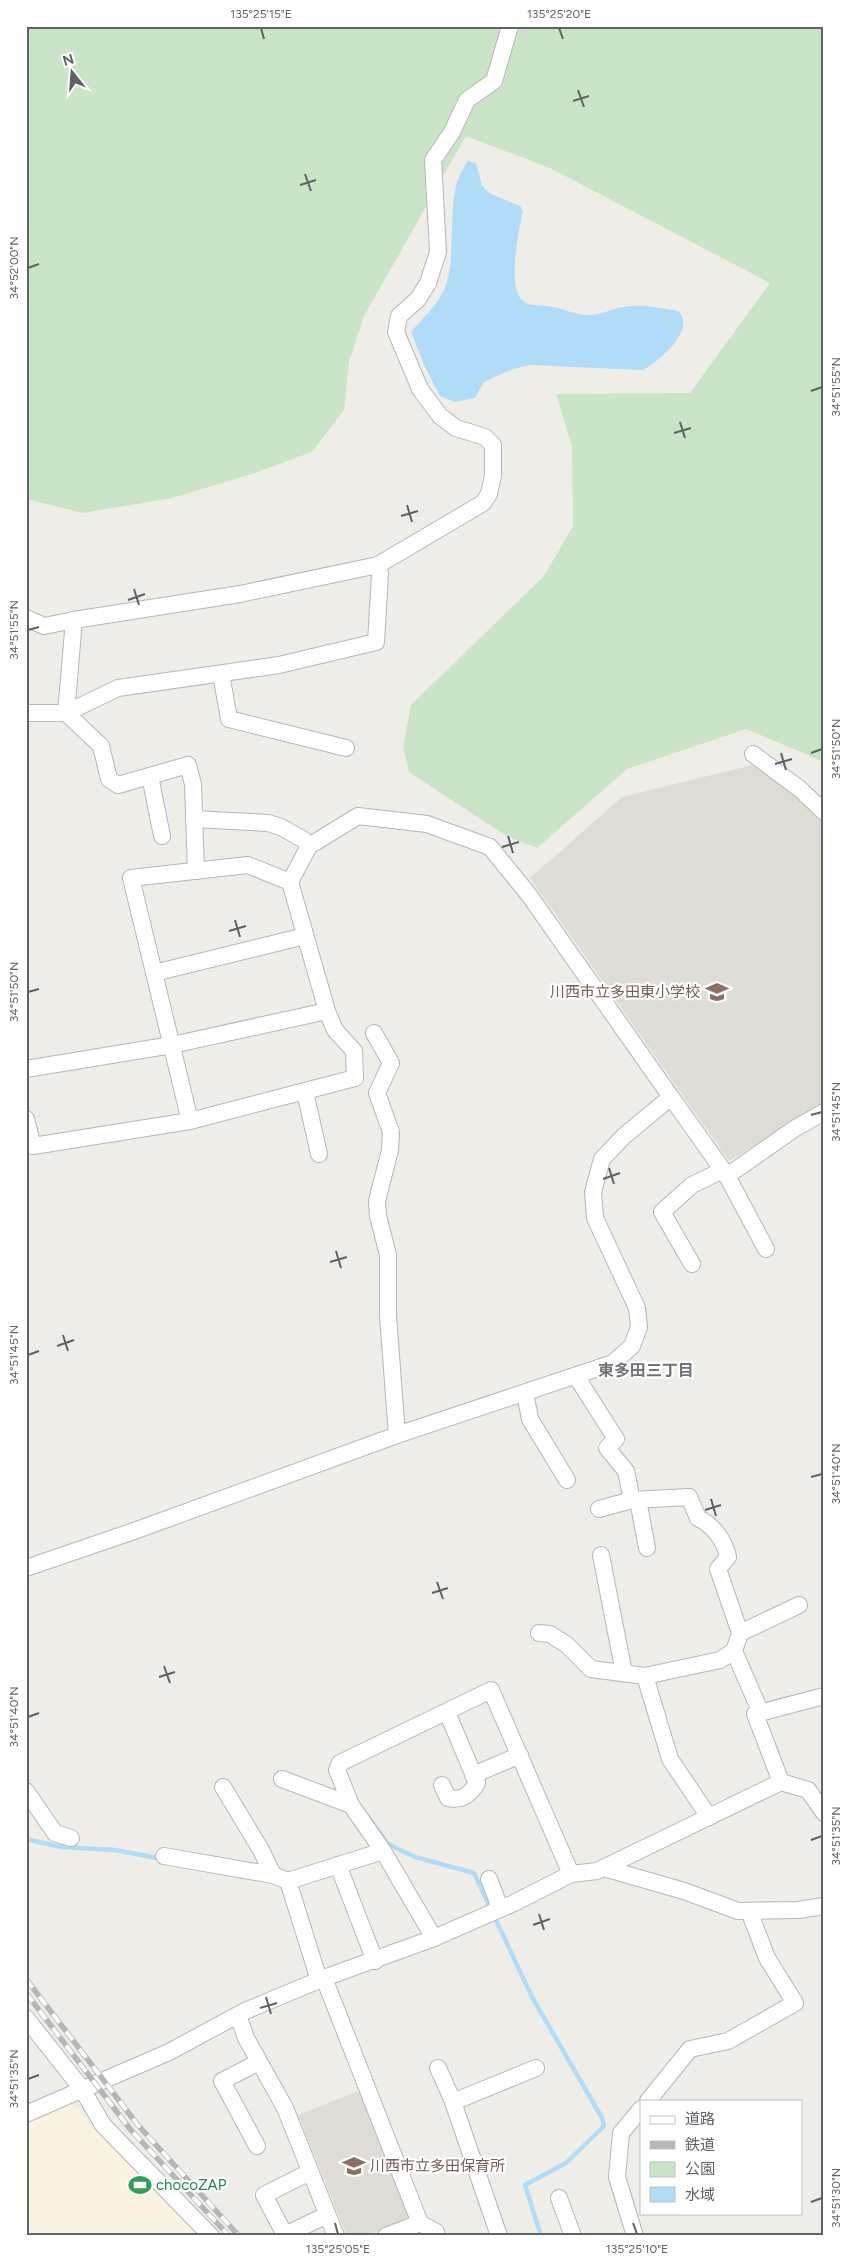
<svg xmlns="http://www.w3.org/2000/svg" width="850" height="2262" font-family="Figtree,'Noto Sans JP',sans-serif">
	<style>
		.commercial { fill: #fbf3e1 }
		.education { fill: #dfdcd6 }
		.green { fill: #c9e4c7 }
		.water { fill: #b0dcf7 }
		.lines { fill: none; stroke-linecap: round; stroke-linejoin: round }
		.stream { stroke: #b0dcf7; stroke-width: 4.5 }
		.minor-casing { stroke: #b4b7ba; stroke-width: 18 }
		.minor { stroke: #fff; stroke-width: 16 }
		.rail-casing { stroke: #b5b6b6; stroke-width: 5.5 }
		.rail { stroke: #fff; stroke-width: 4; stroke-dasharray: 11; stroke-linecap: butt }
		.ticks { fill: none; stroke: #5f6266; stroke-width: 2 }
		.labels { text-anchor: middle; stroke-width: 4.5; stroke-linejoin: round; paint-order: stroke }
		.education-label { font-size: 15px; fill: #785e54; stroke: #fff; text-anchor: end }
		.leisure-label { font-size: 15px; fill: #27864d; stroke: #fff; text-anchor: start }
		.neighbourhood-label { font-size: 16px; font-weight: bold; fill: #707478; stroke: #fff }
		.neatline { fill: none; stroke: #5f6266; stroke-width: 2 }
		.ticks-label { font-size: 12px; text-anchor: middle; fill: #5f6266 }
	</style>
	<rect width="100%" height="100%" fill="#efede7"/>
	<polygon class="commercial" points="72,2101 93,2128 121,2150 201,2236 26,2236 26,2123 45,2108"/>
	<g class="education">
		<polygon points="765,762 824,816 824,1105 729,1161 530,878 622,797"/>
		<polygon points="361,2090 409,2218 366,2236 347,2236 298,2115"/>
	</g>
	<polygon class="green" points="26,26 824,26 824,762 746,729 627,769 537,848 508,837 409,772 403,747 411,705 544,576 573,526 572,446 556,394 690,393 770,283 552,169 466,136 364,316 349,362 344,410 312,452 255,473 172,498 83,513 26,499"/>
	<path class="water" d="M468,161L476,163L482,185L489,193L520,206L523,211C519,229 507,287 522,300C529,307 539,305 547,306C561,307 574,315 588,315C599,315 608,311 618,308C639,303 657,307 678,311C698,329 657,363 643,370L530,365L513,369L484,382L475,398L455,402L440,396L425,367L411,332C424,317 441,302 447,282C458,244 443,192 468,161Z"/>
	<g class="lines">
		<g class="stream">
			<polyline points="369,1818 388,1844 415,1857 474,1873 532,1997 602,2118 604,2126 566,2163 525,2185 541,2236"/>
			<polyline points="26,1839 61,1847 115,1850 162,1859"/>
		</g>
		<defs>
			<g id="minor">
				<polyline points="26,618 44,626 74,620"/>
				<polyline points="221,674 229,719 346,748"/>
				<polyline points="26,713 66,713 118,688 279,665 376,642 380,574 378,565"/>
				<polyline points="66,713 74,620 240,594 378,565 483,503 489,494 493,475 493,445 485,437 456,428 440,416 420,389 396,332 399,316 418,299 428,283 438,252 433,160 452,132 467,100 494,81 510,26"/>
				<polyline points="66,713 101,746 109,779 118,785 188,765 193,784 196,871"/>
				<polyline points="753,754 800,789 824,812"/>
				<polyline points="150,776 162,836"/>
				<polyline points="194,819 268,823 281,827 304,840"/>
				<polyline points="154,973 305,936"/>
				<polyline points="374,1033 391,1063 377,1093 391,1132 390,1150 377,1201 378,1216 388,1255 388,1316 397,1435"/>
				<polyline points="26,1069 172,1045 327,1011 290,882 309,846 358,816 427,824 490,847 529,895 671,1097 624,1136 602,1159 593,1192 595,1218 637,1308 639,1327 632,1346 613,1363 397,1435 137,1530 26,1568"/>
				<polyline points="305,1092 319,1154"/>
				<polyline points="671,1097 727,1176 794,1129 824,1112"/>
				<polyline points="26,1119 33,1146 190,1121 355,1078 354,1051 335,1030 327,1011"/>
				<polyline points="190,1121 131,878 248,865 290,882"/>
				<polyline points="727,1176 766,1249"/>
				<polyline points="692,1264 662,1212 692,1185 723,1170"/>
				<polyline points="576,1376 616,1439 607,1448 626,1471 632,1500"/>
				<polyline points="525,1393 530,1419 567,1480"/>
				<polyline points="638,1500 647,1548"/>
				<path d="M599,1509L632,1500L689,1497L698,1518C713,1525 725,1541 728,1557L718,1569L740,1633L734,1651"/>
				<polyline points="601,1555 624,1673"/>
				<polyline points="539,1633 550,1634 567,1645 591,1669 645,1676 720,1660 734,1651 761,1713"/>
				<polyline points="740,1633 799,1605"/>
				<polyline points="645,1676 670,1759 709,1817"/>
				<polyline points="824,1696 755,1714 781,1782 808,1790 824,1813"/>
				<polyline points="473,1775 520,1755"/>
				<polyline points="282,1779 351,1805"/>
				<path d="M442,1785L448,1798C462,1801 470,1795 477,1783L447,1712"/>
				<polyline points="223,1787 261,1850 273,1875"/>
				<polyline points="26,1791 55,1833 71,1838"/>
				<polyline points="164,1856 273,1875 288,1881 319,1980"/>
				<polyline points="338,1865 375,1961"/>
				<polyline points="604,1868 684,1891 738,1911 798,1910 824,1906"/>
				<polyline points="489,1879 497,1900 498,1910"/>
				<polyline points="288,1881 383,1851"/>
				<polyline points="434,1938 383,1851 351,1805 337,1770 340,1763 491,1690 571,1874"/>
				<polyline points="324,1978 420,2223 436,2232 437,2236"/>
				<polyline points="238,2015 246,2038 285,2108 336,2236"/>
				<polyline points="26,2018 82,2089 103,2125 211,2236"/>
				<polyline points="438,2068 452,2099 499,2236"/>
				<polyline points="648,2101 690,2049 728,2041 795,2003 767,1958 749,1911"/>
				<polyline points="453,2102 536,2068"/>
				<polyline points="26,2114 169,2052 245,2011 324,1978 434,1938 514,1903 571,1874 597,1871 781,1782"/>
				<polyline points="257,2146 222,2081 259,2062"/>
				<polyline points="310,2172 264,2195 285,2235 327,2215"/>
				<polyline points="559,2198 573,2236"/>
				<polyline points="386,2236 420,2223"/>
				<polyline points="635,2236 617,2177 621,2133 641,2109"/>
			</g>
		</defs>
		<use href="#minor" class="minor-casing"/>
		<use href="#minor" class="minor"/>
		<defs>
			<g id="rail">
				<polyline points="26,1979 137,2124 239,2236"/>
				<polyline points="26,1993 130,2129 229,2236"/>
			</g>
		</defs>
		<use href="#rail" class="rail-casing"/>
		<use href="#rail" class="rail"/>
	</g>
	<path class="ticks" d="M261,28L264,39M559,28L563,39M578,90L584,107M573,101L589,96M305,174L311,191M300,185L316,180M28,268L39,264M811,391L822,387M680,422L685,438M674,433L691,428M407,505L412,522M401,516L418,511M134,589L139,605M128,600L145,594M28,630L39,627M781,753L786,770M811,753L822,749M775,764L792,759M508,836L513,853M502,847L519,842M235,920L240,937M229,931L246,926M28,992L39,989M811,1115L822,1112M609,1168L614,1184M603,1179L620,1173M336,1251L341,1268M330,1262L347,1257M63,1335L68,1351M57,1346L74,1340M28,1355L39,1351M811,1477L822,1474M711,1499L716,1516M705,1510L721,1505M437,1582L443,1599M432,1593L448,1588M164,1666L170,1683M159,1677L175,1672M28,1717L39,1713M811,1840L822,1836M539,1914L544,1930M533,1925L550,1919M266,1997L271,2014M260,2008L277,2003M28,2079L39,2075M811,2202L822,2198M335,2223L338,2234M633,2223L637,2234"/>
	<defs>
		<symbol id="school-bare" viewBox="-9 -9 18 18"><path d="M0-5L7-2L0 1L-7-2ZM-4 1L0 2.5L4 1V4Q0 6-4 4Z" fill="#8d6e63" stroke="#fff" stroke-width="2.5" paint-order="stroke"/></symbol>
		<symbol id="stadium-bare" viewBox="-9 -9 18 18"><path d="M0-5a6.5 5 0 1 0 0 10a6.5 5 0 1 0 0-10ZM-3.5-1.8h7v3.6h-7Z" fill="#2e9e5b" stroke="#fff" stroke-width="2.5" paint-order="stroke"/></symbol>
	</defs>
	<g fill-rule="evenodd">
		<use href="#school-bare" x="701" y="976" width="32" height="32"/>
		<use href="#school-bare" x="338" y="2150" width="32" height="32"/>
		<use href="#stadium-bare" x="124" y="2169" width="32" height="32"/>
	</g>
	<g class="labels">
		<g class="education-label">
			<text x="700" y="997">川西市立多田東小学校</text>
			<text x="370" y="2171" text-anchor="start">川西市立多田保育所</text>
		</g>
		<g class="leisure-label">
			<text x="156" y="2190">chocoZAP</text>
		</g>
		<g class="neighbourhood-label">
			<text x="646" y="1376">東多田三丁目</text>
		</g>
	</g>
	<rect width="850" height="2262" fill="none" stroke="#ffffff" stroke-width="55"/>
	<rect x="640" y="2100" width="162" height="115" fill="#ffffff" stroke="#bfc0c2"/>
	<rect x="650" y="2116" width="25" height="8" fill="#ffffff" stroke="#bfc0c2"/>
	<text x="685" y="2124" font-size="15" fill="#5f6266">道路</text>
	<rect x="650" y="2141" width="25" height="8" fill="#b5b6b6" stroke="#bfc0c2"/>
	<text x="685" y="2150" font-size="15" fill="#5f6266">鉄道</text>
	<rect x="650" y="2162" width="25" height="15" fill="#c9e4c7" stroke="#bfc0c2"/>
	<text x="685" y="2174" font-size="15" fill="#5f6266">公園</text>
	<rect x="650" y="2187" width="25" height="15" fill="#b0dcf7" stroke="#bfc0c2"/>
	<text x="685" y="2200" font-size="15" fill="#5f6266">水域</text>
	<g transform="translate(72 72) rotate(343)" stroke="#ffffff" stroke-width="4" paint-order="stroke">
	<path d="M0-4L9 19L0 12L-9 19Z" fill="#5f6266"/>
	<text y="-8" font-size="14" font-weight="bold" text-anchor="middle" fill="#5f6266">N</text>
	</g>
	<rect x="28" y="28" width="794" height="2206" class="neatline"/>
	<g class="ticks-label">
		<text x="261" y="18">135°25'15"E</text>
		<text x="559" y="18">135°25'20"E</text>
		<text transform="translate(14 268) rotate(-90)" y="4">34°52'00"N</text>
		<text transform="translate(836 387) rotate(-90)" y="4">34°51'55"N</text>
		<text transform="translate(14 630) rotate(-90)" y="4">34°51'55"N</text>
		<text transform="translate(836 749) rotate(-90)" y="4">34°51'50"N</text>
		<text transform="translate(14 992) rotate(-90)" y="4">34°51'50"N</text>
		<text transform="translate(836 1112) rotate(-90)" y="4">34°51'45"N</text>
		<text transform="translate(14 1355) rotate(-90)" y="4">34°51'45"N</text>
		<text transform="translate(836 1474) rotate(-90)" y="4">34°51'40"N</text>
		<text transform="translate(14 1717) rotate(-90)" y="4">34°51'40"N</text>
		<text transform="translate(836 1836) rotate(-90)" y="4">34°51'35"N</text>
		<text transform="translate(14 2079) rotate(-90)" y="4">34°51'35"N</text>
		<text transform="translate(836 2198) rotate(-90)" y="4">34°51'30"N</text>
		<text x="338" y="2253">135°25'05"E</text>
		<text x="637" y="2253">135°25'10"E</text>
	</g>
</svg>
